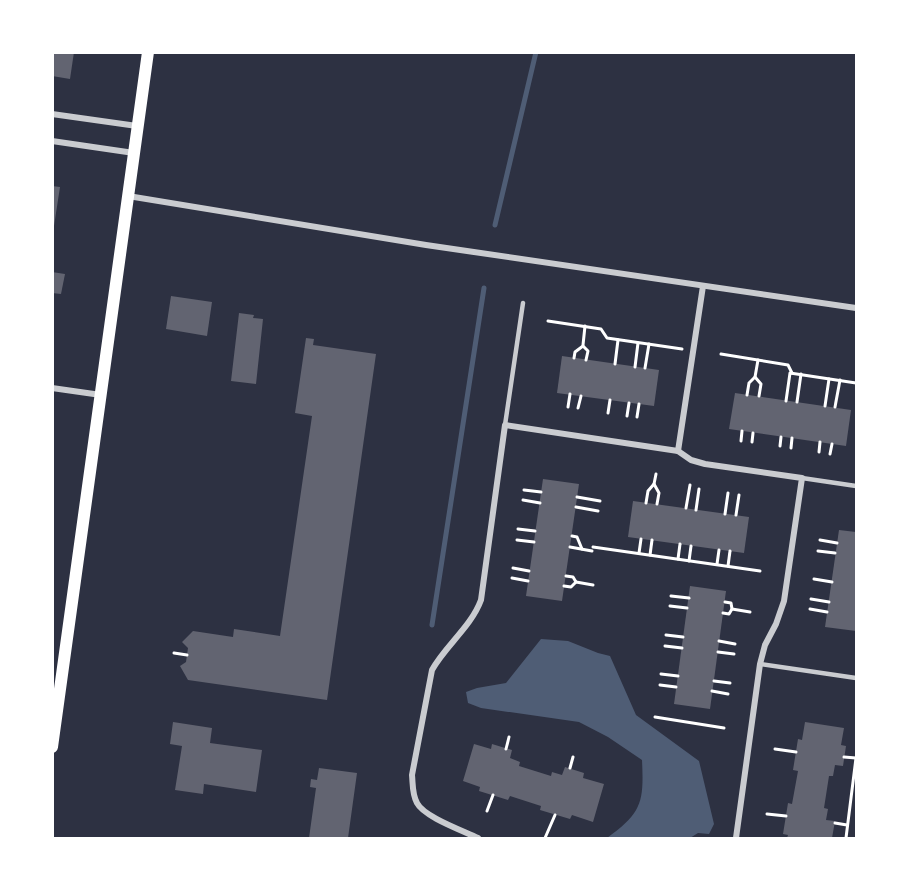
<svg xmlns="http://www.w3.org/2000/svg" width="909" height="891" font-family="Jost,sans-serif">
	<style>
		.water { fill: #4f5d75 }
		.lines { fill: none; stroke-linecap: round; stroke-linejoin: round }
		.stream { stroke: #4f5d75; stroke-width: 5 }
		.building { fill: #626471 }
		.path { stroke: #fff; stroke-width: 3 }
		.service { stroke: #caccd0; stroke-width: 4.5 }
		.minor { stroke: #caccd0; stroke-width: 6 }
		.secondary { stroke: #fff; stroke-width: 12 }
	</style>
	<rect width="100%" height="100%" fill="#2d3142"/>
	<path class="water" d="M541,639L568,641L598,653L610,656L636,715L699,761L714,824L709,834L698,833L690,838H607C642,813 644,802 642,760L608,737L579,722L481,708L468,703L466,692L477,688L506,683Z"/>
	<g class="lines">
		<g class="stream">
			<polyline points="495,225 536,52"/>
			<polyline points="432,625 484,288"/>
		</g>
	</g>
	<g class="building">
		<polygon points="52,52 74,52 70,79 52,76"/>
		<polygon points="52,186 60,187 54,226 52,226"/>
		<polygon points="52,272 65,274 61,294 52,293"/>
		<polygon points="171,296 212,302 207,336 166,329"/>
		<polygon points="239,313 254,315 253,318 263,319 256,384 231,381"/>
		<polygon points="306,338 314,339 313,345 376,354 327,700 188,680 180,666 186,662 188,648 182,642 193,631 233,637 234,629 280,636 312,416 295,413"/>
		<polygon points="562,356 659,370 654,406 557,393"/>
		<polygon points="735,393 851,410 846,446 729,429"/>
		<polygon points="543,479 579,484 562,601 526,596"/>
		<polygon points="633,501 749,517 744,553 628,537"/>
		<polygon points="839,530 856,532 856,631 825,627"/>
		<polygon points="690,586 726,591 710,709 674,704"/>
		<polygon points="173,722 212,728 210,743 262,750 256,792 204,784 203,794 175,790 182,746 170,744"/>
		<polygon points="805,722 844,728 841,745 846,746 843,766 835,765 833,776 829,776 824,808 828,809 826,820 835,821 832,838 787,838 788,835 783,834 788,803 792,804 798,771 793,770 798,739 802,740"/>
		<polygon points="474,744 491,749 492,744 512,750 510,758 520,762 519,766 551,776 552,772 562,775 565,767 584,773 583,778 604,784 593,822 572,815 570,819 540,810 541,806 510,796 508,800 479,791 480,787 463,781"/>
		<polygon points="319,768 357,773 348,838 309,838 316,788 310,787 311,779 317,780"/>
	</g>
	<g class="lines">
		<g class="path">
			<polyline points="548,321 601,329 607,338 682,349"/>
			<polyline points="583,345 585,326"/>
			<polyline points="721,354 788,365 792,373"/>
			<polyline points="574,358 575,352 583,346 588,351 586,360"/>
			<polyline points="615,364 618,340"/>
			<polyline points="635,367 638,343"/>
			<polyline points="645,368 649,344"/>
			<polyline points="755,377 758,360"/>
			<polyline points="747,395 749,383 755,377 761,384 759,396"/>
			<polyline points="786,401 790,373 856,383"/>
			<polyline points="797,402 801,374"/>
			<polyline points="825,406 829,379"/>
			<polyline points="568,407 570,394"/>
			<polyline points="835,407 840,380"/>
			<polyline points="578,408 581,396"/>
			<polyline points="608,413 610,400"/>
			<polyline points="627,416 629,403"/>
			<polyline points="637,417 639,404"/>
			<polyline points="741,441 742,431"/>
			<polyline points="752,442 753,433"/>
			<polyline points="780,446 781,437"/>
			<polyline points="791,448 792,438"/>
			<polyline points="819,452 820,442"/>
			<polyline points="830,454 832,444"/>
			<polyline points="654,484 656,474"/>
			<polyline points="524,490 541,492"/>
			<polyline points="577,497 600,501"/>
			<polyline points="523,500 540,503"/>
			<polyline points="646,503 648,491 654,484 659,493 657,504"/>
			<polyline points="576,507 598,511"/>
			<polyline points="686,508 690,485"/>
			<polyline points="696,510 699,489"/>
			<polyline points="725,514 728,493"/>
			<polyline points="736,515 739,495"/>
			<polyline points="518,529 535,531"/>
			<polyline points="572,536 577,537 582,549"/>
			<polyline points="517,540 534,542"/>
			<polyline points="820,540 837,543"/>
			<polyline points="570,547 592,551"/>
			<polyline points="593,547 760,571"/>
			<polyline points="818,551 835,553"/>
			<polyline points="639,553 641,539"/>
			<polyline points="650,555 652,540"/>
			<polyline points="678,559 680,544"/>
			<polyline points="689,561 691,546"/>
			<polyline points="717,564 719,550"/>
			<polyline points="728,566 730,551"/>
			<polyline points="513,568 529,571"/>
			<polyline points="512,578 528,581"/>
			<polyline points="814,579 832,582"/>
			<polyline points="576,582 593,585"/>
			<polyline points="564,586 571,587 576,582 573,577 566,576"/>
			<polyline points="671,596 689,598"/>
			<polyline points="811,599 829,602"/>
			<polyline points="670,606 687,608"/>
			<polyline points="732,609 750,612"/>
			<polyline points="810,609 827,612"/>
			<polyline points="723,613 729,614 732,609 731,603 725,602"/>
			<polyline points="666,635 683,637"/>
			<polyline points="719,641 735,644"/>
			<polyline points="665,646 682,648"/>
			<polyline points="718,652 734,654"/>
			<polyline points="174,653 187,655"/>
			<polyline points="661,674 678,676"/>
			<polyline points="714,681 730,683"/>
			<polyline points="660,685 676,687"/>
			<polyline points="712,691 728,694"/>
			<polyline points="655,717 724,728"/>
			<polyline points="506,749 509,737"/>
			<polyline points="775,749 796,752"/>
			<polyline points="844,757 856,758"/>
			<polyline points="570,768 573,757"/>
			<polyline points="487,811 493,795"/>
			<polyline points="767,814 786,816"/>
			<polyline points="835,823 847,825"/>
			<polyline points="545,838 555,815"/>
			<polyline points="846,838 856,758"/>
		</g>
		<g class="service">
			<polyline points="505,425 523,303"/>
			<polyline points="802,478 856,486"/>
			<polyline points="760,664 856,678"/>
		</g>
		<g class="minor">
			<polyline points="52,114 137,126"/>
			<polyline points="52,141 134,153"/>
			<polyline points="128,196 426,245 856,308"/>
			<polyline points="52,388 101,395"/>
			<polyline points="678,451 703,286"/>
			<path d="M478,838C464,831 424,817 417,803C412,794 413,785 412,775L432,670C446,645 471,627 481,600L505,425L678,451L691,460L705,464L802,478L784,601L776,624L765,645L760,664L736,838"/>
		</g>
		<polyline class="secondary" points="52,747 148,52"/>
	</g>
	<rect width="909" height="891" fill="none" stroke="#ffffff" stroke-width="108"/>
</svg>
